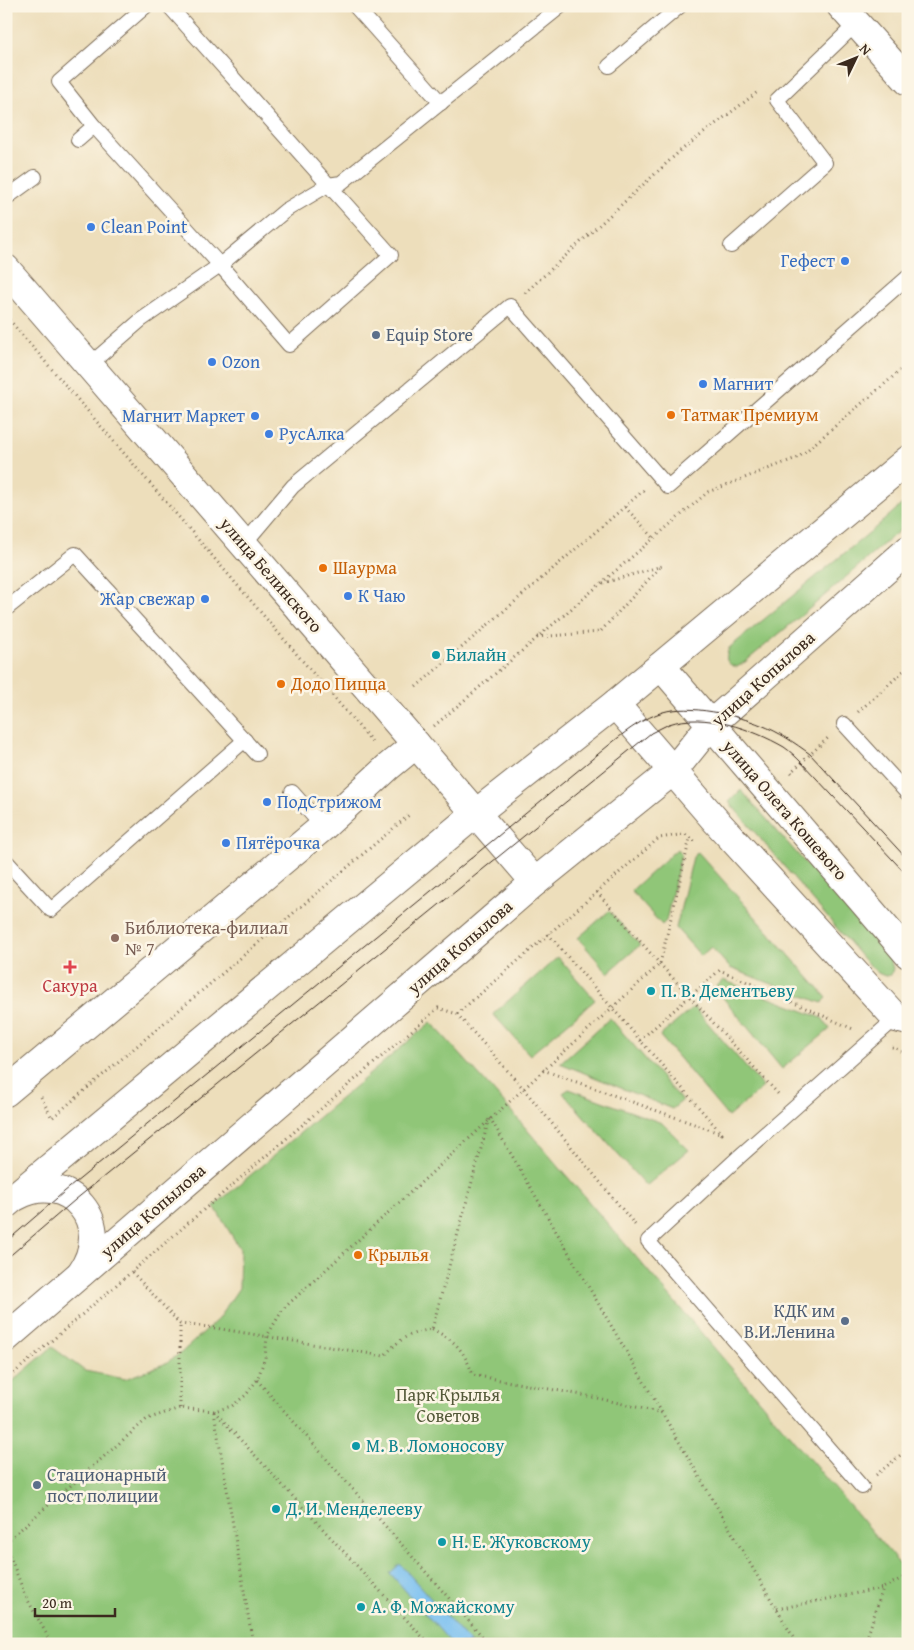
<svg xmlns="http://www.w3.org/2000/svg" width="914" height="1650" font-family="'Gentium Book Plus',serif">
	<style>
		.green { fill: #90c678; stroke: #66784b }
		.water { fill: #79c0f1; stroke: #5a7588 }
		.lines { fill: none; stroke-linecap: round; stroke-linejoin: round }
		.lane-casing { stroke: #796955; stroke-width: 16 }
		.street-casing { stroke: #796955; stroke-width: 30 }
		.secondary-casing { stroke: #796955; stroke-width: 30 }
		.primary-casing { stroke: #796955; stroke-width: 30 }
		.path { stroke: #796955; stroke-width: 3; stroke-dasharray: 1 4; stroke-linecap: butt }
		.lane { stroke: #fff; stroke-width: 14 }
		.street { stroke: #fff; stroke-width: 28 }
		.secondary { stroke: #fff; stroke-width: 28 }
		.primary { stroke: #fff; stroke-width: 28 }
		.tram { stroke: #3b2a1e; stroke-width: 1 }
		.shop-dot { fill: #3f7fe0; stroke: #fcf5e5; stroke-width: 2 }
		.service-dot { fill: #5c6f8a; stroke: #fcf5e5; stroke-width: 2 }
		.food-dot { fill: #e8710a; stroke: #fcf5e5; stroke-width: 2 }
		.culture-dot { fill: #0f9aa8; stroke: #fcf5e5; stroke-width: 2 }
		.education-dot { fill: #8d6e63; stroke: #fcf5e5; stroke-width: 2 }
		.health-dot { fill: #e0444e; stroke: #fcf5e5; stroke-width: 2 }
		.labels { text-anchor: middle; stroke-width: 5; stroke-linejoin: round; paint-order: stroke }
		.shop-label { font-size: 18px; fill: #366cbe; stroke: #fcf5e5; text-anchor: start }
		.service-label { font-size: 18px; fill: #4e5e75; stroke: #fcf5e5; text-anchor: start }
		.food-label { font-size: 18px; fill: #c56008; stroke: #fcf5e5; text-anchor: start }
		.street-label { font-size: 18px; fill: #3b2a1e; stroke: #fcf5e5 }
		.culture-label { font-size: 18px; fill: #0d838f; stroke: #fcf5e5; text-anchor: start }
		.education-label { font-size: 18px; fill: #785e54; stroke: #fcf5e5; text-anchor: start }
		.health-label { font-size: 18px; fill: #be3a42; stroke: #fcf5e5 }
		.park-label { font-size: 18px; fill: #545939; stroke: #fcf5e5 }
	</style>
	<rect width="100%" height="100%" fill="#fcf5e5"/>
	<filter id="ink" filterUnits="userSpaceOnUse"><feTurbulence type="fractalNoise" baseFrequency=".02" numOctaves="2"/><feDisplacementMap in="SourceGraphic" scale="10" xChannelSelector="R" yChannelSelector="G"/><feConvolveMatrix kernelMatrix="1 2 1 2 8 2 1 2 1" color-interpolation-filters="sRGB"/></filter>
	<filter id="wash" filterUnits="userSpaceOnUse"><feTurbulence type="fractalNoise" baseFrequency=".0096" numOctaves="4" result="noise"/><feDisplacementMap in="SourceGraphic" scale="20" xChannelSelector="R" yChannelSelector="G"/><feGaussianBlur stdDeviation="1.12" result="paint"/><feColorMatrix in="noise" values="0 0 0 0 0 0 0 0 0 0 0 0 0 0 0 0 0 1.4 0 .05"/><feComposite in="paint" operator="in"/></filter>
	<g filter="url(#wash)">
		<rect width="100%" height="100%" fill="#eddebb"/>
		<g class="green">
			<path d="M908,499V523L808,610L745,662L737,667C725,664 725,658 729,648L875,528Z"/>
			<polygon points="741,790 890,959 893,968 891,975 885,976 878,973 864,960 729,802"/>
			<polygon points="677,849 681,854 666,921 662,925 631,891"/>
			<polygon points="698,852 827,998 822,1003 730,968 711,947 701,956 676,928 693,857"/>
			<polygon points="609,911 640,945 608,973 578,938"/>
			<polygon points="558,957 595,1000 530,1055 493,1014"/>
			<polygon points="723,980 822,1018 830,1029 782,1069 715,988"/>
			<polygon points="694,1007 763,1087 728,1117 660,1036"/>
			<polygon points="610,1018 682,1101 672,1109 560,1063"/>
			<polygon points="431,1022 505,1104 908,1574 908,1644 6,1644 6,1387 52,1347 85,1371 125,1379 164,1364 181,1353 218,1319 239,1288 240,1249 214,1206"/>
			<polygon points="569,1089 662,1123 689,1150 646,1186 563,1093"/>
		</g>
		<polygon class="water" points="400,1564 471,1644 452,1644 390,1573"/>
	</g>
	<g filter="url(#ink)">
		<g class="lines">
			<defs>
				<g id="lane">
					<polyline points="355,6 441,103"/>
					<polyline points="609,66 680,6"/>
					<polyline points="94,126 220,265 289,345 391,255 169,6"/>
					<polyline points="78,140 94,126 59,82 146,6"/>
					<polyline points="6,198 35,177"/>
					<polyline points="731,246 825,163 777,100 856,24"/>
					<polyline points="89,365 141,320 220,265 286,210 328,185 341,183 561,6"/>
					<polyline points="244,544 293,486 510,306 668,487 908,277"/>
					<polyline points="6,609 75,554 257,754"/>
					<polyline points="844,724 908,794"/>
					<polyline points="292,792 323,827"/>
					<polyline points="6,861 51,910 245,740"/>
					<polyline points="862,1487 648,1241 740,1156 896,1018"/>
				</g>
				<g id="street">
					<polyline points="841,6 908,81"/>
					<polyline points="6,1092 323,827 388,767 416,744"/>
				</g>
				<g id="secondary">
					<polyline points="6,269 535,882"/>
					<polyline points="661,666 908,954"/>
					<polyline points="615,704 716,821 896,1018 908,1021"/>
				</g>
				<g id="primary">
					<path d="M17,1196C68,1168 116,1224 81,1273"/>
					<polyline points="6,1204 475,814 615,704 908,460"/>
					<polyline points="6,1338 535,882 674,770 711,724 908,550"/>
				</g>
			</defs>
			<use href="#lane" class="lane-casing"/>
			<use href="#street" class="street-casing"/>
			<use href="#secondary" class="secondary-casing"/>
			<use href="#primary" class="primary-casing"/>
			<g class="path">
				<polyline points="525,293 680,151 759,91"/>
				<polyline points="6,316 374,744"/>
				<polyline points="625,507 654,538"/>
				<polyline points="603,583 662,566"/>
				<polyline points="537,637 600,632 662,565"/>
				<polyline points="416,687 644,490"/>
				<polyline points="858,712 908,667"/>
				<polyline points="434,726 708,492 799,457 908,364"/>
				<polyline points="792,773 791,772 829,737"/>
				<polyline points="597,892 660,964 780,1096"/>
				<polyline points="548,934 640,1040 720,970 853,1029"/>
				<polyline points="457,1014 659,838 685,834 696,842"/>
				<polyline points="892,1047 908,1054"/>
				<polyline points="543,1070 722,1134 640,1040"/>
				<polyline points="41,1097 52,1118 409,815"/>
				<polyline points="490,1118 797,1644"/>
				<path d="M132,1272L180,1324L209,1327L384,1356C401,1338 407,1334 432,1329L489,1119"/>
				<path d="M432,1329C457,1342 463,1349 473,1375L593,1397L662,1413"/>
				<polyline points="6,1380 438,1008 457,1014 523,1088 636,1226"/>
				<polyline points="257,1380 489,1644"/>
				<polyline points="180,1408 180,1324"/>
				<polyline points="214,1411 429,1644"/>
				<polyline points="214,1412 253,1644"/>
				<polyline points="876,1475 908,1449"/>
				<polyline points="6,1542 147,1419 180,1408 214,1411 232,1406 246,1395 257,1380 265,1358 267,1336 283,1309 660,964 690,838"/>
				<polyline points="6,1546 25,1595 52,1644"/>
				<polyline points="777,1609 883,1588"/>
				<polyline points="865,1644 883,1588 908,1575"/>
			</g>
			<use href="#lane" class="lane"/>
			<use href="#street" class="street"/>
			<use href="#secondary" class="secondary"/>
			<use href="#primary" class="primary"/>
			<g class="tram">
				<path d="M6,1242L64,1192L614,741C629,729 644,718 663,712C688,704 737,715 761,725C779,732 795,743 810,754L908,860"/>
				<path d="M6,1259L75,1200L651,733C657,730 663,727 669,724C704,712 753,729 784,747C790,751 796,757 801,762L908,876"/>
			</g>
		</g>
	</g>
	<g class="shop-dot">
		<circle cx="91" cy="227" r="5"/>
		<circle cx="845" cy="261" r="5"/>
		<circle cx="212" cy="362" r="5"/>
		<circle cx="703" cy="384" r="5"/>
		<circle cx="255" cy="416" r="5"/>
		<circle cx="269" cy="434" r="5"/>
		<circle cx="348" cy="596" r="5"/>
		<circle cx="205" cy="599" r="5"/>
		<circle cx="267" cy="802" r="5"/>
		<circle cx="226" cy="843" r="5"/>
	</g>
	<g class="service-dot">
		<circle cx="376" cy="335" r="5"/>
		<circle cx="845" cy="1321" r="5"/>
		<circle cx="37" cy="1485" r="5"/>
	</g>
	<g class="food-dot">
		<circle cx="671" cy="415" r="5"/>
		<circle cx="323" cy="568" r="5"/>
		<circle cx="281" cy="684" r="5"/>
		<circle cx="358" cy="1255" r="5"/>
	</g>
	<g class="culture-dot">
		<circle cx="436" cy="655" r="5"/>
		<circle cx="651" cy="991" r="5"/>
		<circle cx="356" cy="1446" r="5"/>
		<circle cx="276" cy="1509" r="5"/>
		<circle cx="442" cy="1542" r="5"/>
		<circle cx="361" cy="1607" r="5"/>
	</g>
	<circle class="education-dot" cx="115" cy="938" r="5"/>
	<path class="health-dot" d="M67.5 959.5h5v5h5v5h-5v5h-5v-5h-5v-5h5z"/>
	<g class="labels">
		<g class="shop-label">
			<text x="101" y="233">Clean Point</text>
			<text x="835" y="267" text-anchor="end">Гефест</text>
			<text x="222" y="368">Ozon</text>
			<text x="713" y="390">Магнит</text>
			<text x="245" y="422" text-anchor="end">Магнит Маркет</text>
			<text x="279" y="440">РусАлка</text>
			<text x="358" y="602">К Чаю</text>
			<text x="195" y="605" text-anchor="end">Жар свежар</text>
			<text x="277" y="808">ПодСтрижом</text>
			<text x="236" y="849">Пятёрочка</text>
		</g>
		<g class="service-label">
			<text x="386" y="341">Equip Store</text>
			<text x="835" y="1317" text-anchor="end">КДК им<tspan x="835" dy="21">В.И.Ленина</tspan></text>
			<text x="47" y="1481">Стационарный<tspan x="47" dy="21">пост полиции</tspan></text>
		</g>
		<g class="food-label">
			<text x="681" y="421">Татмак Премиум</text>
			<text x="333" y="574">Шаурма</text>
			<text x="291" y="690">Додо Пицца</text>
			<text x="368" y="1261">Крылья</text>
		</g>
		<g class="street-label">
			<text transform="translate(271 575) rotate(49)" y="6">улица Белинского</text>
			<text transform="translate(763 679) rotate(-42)" y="6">улица Копылова</text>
			<text transform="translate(785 810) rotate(49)" y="6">улица Олега Кошевого</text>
			<text transform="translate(460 947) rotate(-41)" y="6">улица Копылова</text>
			<text transform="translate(153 1211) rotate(-41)" y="6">улица Копылова</text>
		</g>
		<g class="culture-label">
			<text x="446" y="661">Билайн</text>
			<text x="661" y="997">П. В. Дементьеву</text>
			<text x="366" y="1452">М. В. Ломоносову</text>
			<text x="286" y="1515">Д. И. Менделееву</text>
			<text x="452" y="1548">Н. Е. Жуковскому</text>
			<text x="371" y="1613">А. Ф. Можайскому</text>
		</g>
		<g class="education-label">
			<text x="125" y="934">Библиотека-филиал<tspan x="125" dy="21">№ 7</tspan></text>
		</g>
		<g class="health-label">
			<text x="70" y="992">Сакура</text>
		</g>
		<g class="park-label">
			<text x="448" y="1401">Парк Крылья<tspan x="448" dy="21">Советов</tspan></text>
		</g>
	</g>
	<rect width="914" height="1650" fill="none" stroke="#fcf5e5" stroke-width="25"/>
	<g transform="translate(856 58) rotate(47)" stroke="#fcf5e5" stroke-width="4" paint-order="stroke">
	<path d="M0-4L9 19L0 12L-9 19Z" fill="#3b2a1e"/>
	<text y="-8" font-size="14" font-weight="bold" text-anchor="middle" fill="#3b2a1e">N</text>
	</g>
	<path d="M35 1608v8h80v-8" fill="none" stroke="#3b2a1e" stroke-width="2.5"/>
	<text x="42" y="1608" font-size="15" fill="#3b2a1e" stroke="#fcf5e5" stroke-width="4" paint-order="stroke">20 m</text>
</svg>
